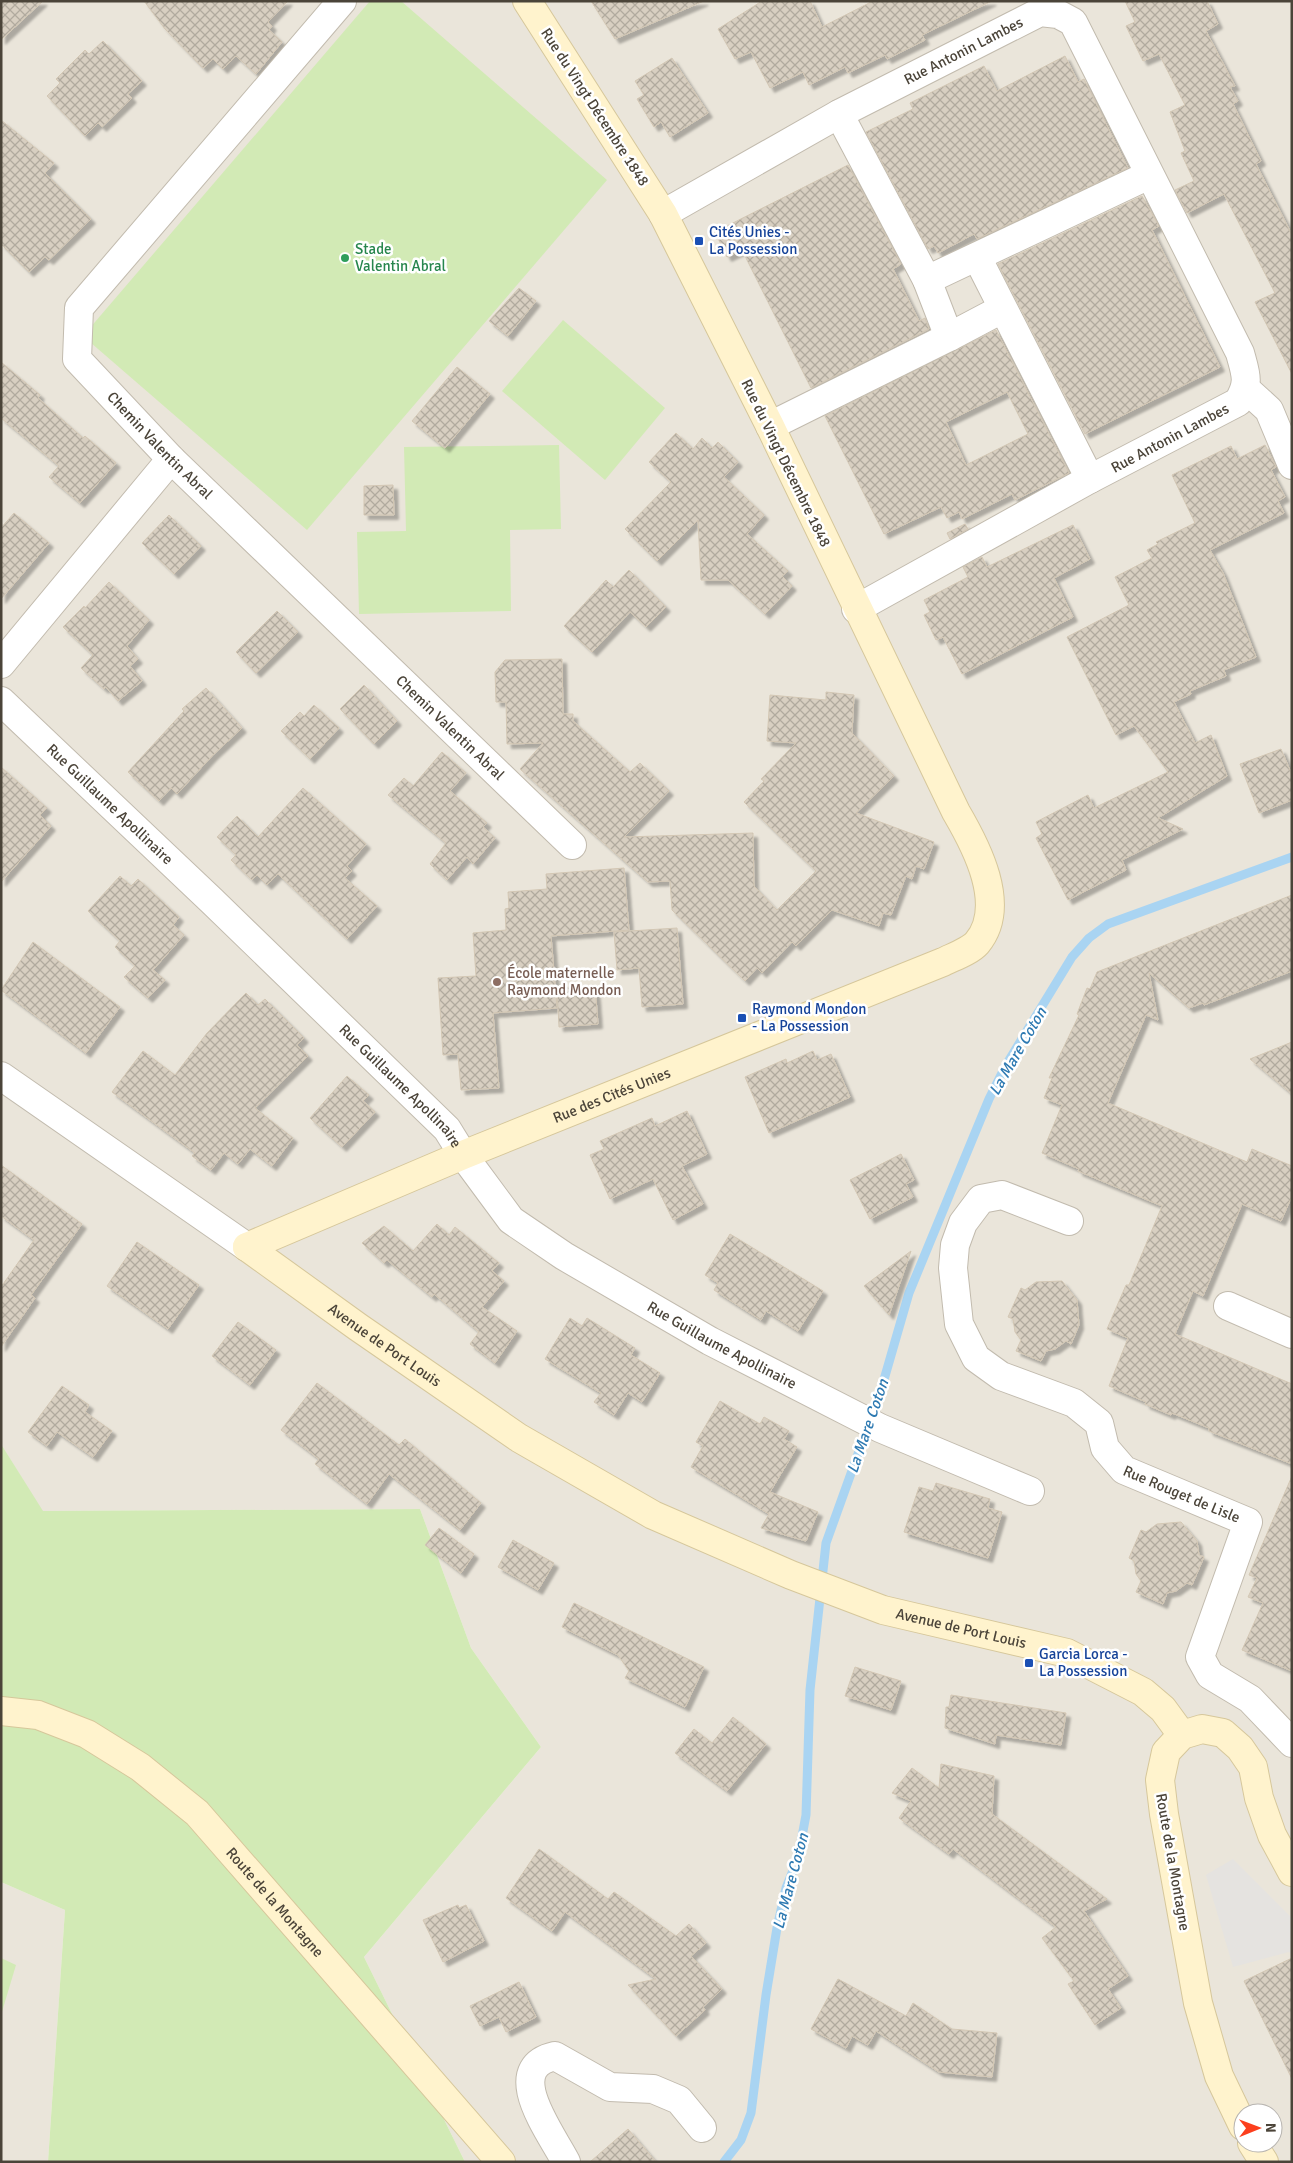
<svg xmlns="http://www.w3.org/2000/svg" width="1293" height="2163" font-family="Signika,sans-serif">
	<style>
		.residential { fill: #eae5da; fill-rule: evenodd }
		.grass { fill: #d2eab5 }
		.parking { fill: #e5e3e0 }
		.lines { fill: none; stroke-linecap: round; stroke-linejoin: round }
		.stream { stroke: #a9d4f2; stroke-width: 9 }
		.building { fill: url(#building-cross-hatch); stroke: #d3c7b4; fill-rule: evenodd; filter: url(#shadow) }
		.street-casing { stroke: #c2bbae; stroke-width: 30 }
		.secondary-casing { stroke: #d6c79b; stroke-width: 30 }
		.street { stroke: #fff; stroke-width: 28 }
		.secondary { stroke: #fff3cd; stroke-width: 28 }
		.transit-dot { fill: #1a4fb4; stroke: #fff; stroke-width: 2 }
		.leisure-dot { fill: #2e9e5b; stroke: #fff; stroke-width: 2 }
		.education-dot { fill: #8d6e63; stroke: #fff; stroke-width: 2 }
		.labels { text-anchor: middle; stroke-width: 5; stroke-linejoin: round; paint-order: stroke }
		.street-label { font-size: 15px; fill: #4b4439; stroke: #fff }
		.transit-label { font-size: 15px; fill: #164399; stroke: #fff; text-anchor: start }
		.leisure-label { font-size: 15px; fill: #27864d; stroke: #fff; text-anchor: start }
		.education-label { font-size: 15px; fill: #785e54; stroke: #fff; text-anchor: start }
		.water-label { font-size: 16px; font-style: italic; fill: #2e7ab2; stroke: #fff }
	</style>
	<defs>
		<pattern id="building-cross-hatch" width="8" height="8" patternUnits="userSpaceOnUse" patternTransform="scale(1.25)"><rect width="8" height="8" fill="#d8cfc1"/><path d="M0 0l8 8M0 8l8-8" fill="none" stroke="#b1aa9e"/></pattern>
		<filter id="shadow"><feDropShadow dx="4.5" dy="4.5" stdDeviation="1" flood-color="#0004"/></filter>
	</defs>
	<rect width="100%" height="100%" fill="#f6f3ec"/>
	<g class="residential">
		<path d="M1,1H1292V2162H465L364,1957L541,1747L471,1648L420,1509L42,1511L1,1444ZM1243,2113H1273V2143H1243Z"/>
		<polygon points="1,1882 65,1910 48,2162 1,2162"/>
	</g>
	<g class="grass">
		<polygon points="370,1 401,1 607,180 307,530 83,336"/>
		<polygon points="563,320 665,408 605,480 502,391"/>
		<polygon points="559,445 561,529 510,530 511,611 359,614 357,532 406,531 404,447"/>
		<polygon points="1,1444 43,1511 420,1509 471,1648 541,1747 364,1957 465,2162 48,2162 65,1910 1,1882"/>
		<polygon points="1,1958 16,1965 1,2015"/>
	</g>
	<polygon class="parking" points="1233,1859 1292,1918 1292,1955 1289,1952 1233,1967 1206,1875"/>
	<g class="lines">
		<polyline class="stream" points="724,2162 741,2140 751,2113 766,1995 777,1928 786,1888 798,1858 806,1815 810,1690 826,1543 881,1390 909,1293 989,1099 1006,1065 1072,957 1089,938 1108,924 1292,857"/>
	</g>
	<g class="building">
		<polygon points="1,1 43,1 1,40"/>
		<polygon points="144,1 288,1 268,22 272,26 269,30 282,42 256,74 236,56 223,69 213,59 203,68 165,29"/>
		<polygon points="591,1 704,1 615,39"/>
		<polygon points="762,1 810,1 822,27 873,1 992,1 922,35 925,40 887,59 885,55 848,73 845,67 809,85 803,72 770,88 751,52 735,59 718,29"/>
		<polygon points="1125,1 1207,1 1218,24 1206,31 1235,86 1230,87 1238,101 1233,104 1261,161 1256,164 1292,235 1292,374 1255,302 1275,293 1224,194 1187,213 1175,190 1194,181 1181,153 1185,151 1170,112 1185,105 1159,54 1143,61 1126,26 1135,22"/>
		<polygon points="103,41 142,81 128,94 132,98 102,127 98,123 85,136 47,96 60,83 56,79 85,50 89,54"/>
		<polygon points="1065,56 1078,82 1084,79 1128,168 977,239 974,234 938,253 934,246 928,249 866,132 913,109 910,103 984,66 997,91"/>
		<polygon points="672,58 708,113 670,137 661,122 654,127 637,99 644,95 635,81"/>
		<polygon points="1,120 54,163 45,173 91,219 49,260 45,257 29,272 1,244"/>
		<polygon points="848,165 901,264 893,269 919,321 925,318 929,329 811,388 742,250 727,257 715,232"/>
		<polygon points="1142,196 1159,226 1152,230 1220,367 1085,434 998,264"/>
		<polygon points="519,288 536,301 508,336 489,321"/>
		<path d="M996,330L1069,473L1015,500L1012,494L962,519L959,512L947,518L941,507L884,534L825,416ZM1007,392L1028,434L966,465L946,422Z"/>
		<polygon points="1,362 40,395 38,398 83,438 85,436 116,463 80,503 49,477 59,466 1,418"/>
		<polygon points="457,367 490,394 445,448 412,421"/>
		<polygon points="676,433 693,449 702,438 712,448 718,442 738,462 724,477 764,515 747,534 788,571 782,576 792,586 765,614 728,580 701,580 698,520 657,561 625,529 671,482 649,462"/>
		<polygon points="1265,445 1276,467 1271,470 1285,497 1278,501 1284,513 1210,550 1223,573 1256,657 1224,670 1226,676 1190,691 1191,694 1174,702 1195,743 1211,735 1227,776 1158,818 1183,829 1122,860 1126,870 1068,900 1036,838 1042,834 1036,822 1088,795 1094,808 1168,772 1134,726 1116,735 1067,637 1129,605 1115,577 1152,558 1147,550 1158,544 1156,542 1195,523 1172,475 1231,446 1237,459"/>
		<polygon points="393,485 394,515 364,515 364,486"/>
		<polygon points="14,513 49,543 1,599 1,528"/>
		<polygon points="169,515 201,546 174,574 142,543"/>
		<polygon points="965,524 968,529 950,539 947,533"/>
		<polygon points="1073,525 1090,559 1054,578 1073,617 962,674 943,637 936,640 924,615 930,612 924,600 968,577 963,567 982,557 987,567"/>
		<polygon points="629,570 666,607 646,627 630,612 592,652 564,626 606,580 613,587"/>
		<polygon points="109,582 149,620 127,646 138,659 130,666 142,681 118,701 106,687 104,689 81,668 93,655 63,627 84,606 85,608"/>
		<polygon points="277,611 298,632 256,673 236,652"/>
		<polygon points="562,659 563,714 573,714 573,721 630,772 640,763 669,791 624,837 753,833 754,886 777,910 816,871 744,802 764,781 761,779 796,743 767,741 770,695 826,700 826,692 854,695 852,733 894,776 856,813 934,842 924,869 916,866 912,879 906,876 891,915 883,913 879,926 832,910 796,946 792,942 762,973 757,968 745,981 672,910 670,881 648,882 520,769 543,743 507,744 506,702 496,702 495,672 505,660"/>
		<polygon points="364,685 397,721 374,744 340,709"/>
		<polygon points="206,688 242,728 213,755 177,794 171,788 159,801 128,772 184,711 182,709"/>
		<polygon points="314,705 339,728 310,759 281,731 300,712 304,716"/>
		<polygon points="1281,749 1292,775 1292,800 1259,813 1240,764"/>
		<polygon points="442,752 466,773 450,791 487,823 483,827 495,838 473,864 467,857 447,880 430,864 446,843 388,795 404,778 413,786"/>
		<polygon points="1,767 47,808 40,815 51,826 1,882"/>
		<polygon points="303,788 366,844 347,866 352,871 345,878 377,906 347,939 278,874 267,885 257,875 252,880 231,860 236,855 217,837 237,816 258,837"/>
		<polygon points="624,868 629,930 551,936 557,1008 493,1013 499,1088 461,1090 458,1054 443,1055 438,978 476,976 473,933 506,930 505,909 509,908 508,892 547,889 546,874"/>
		<polygon points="120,876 131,886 138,879 179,917 173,925 184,935 153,970 165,980 148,998 124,977 135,966 115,947 120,941 88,911"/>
		<polygon points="1292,895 1292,971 1204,1005 1203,1003 1189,1008 1149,973 1158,1020 1146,1015 1108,1103 1247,1162 1252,1149 1292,1166 1292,1196 1281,1221 1242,1204 1203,1296 1193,1291 1175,1334 1292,1384 1292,1464 1209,1431 1209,1428 1172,1413 1171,1415 1145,1404 1146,1402 1109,1386 1128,1338 1107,1329 1126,1285 1129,1285 1162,1206 1078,1171 1079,1169 1042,1153 1062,1105 1044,1098 1052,1078 1049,1078 1079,1015 1077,1014 1087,988 1090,989 1097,972"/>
		<polygon points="677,928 683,1004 642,1007 639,968 617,970 614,932"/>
		<polygon points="33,942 120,1007 86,1053 1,990"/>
		<polygon points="595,985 598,1024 559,1027 557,988"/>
		<polygon points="246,993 258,1005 265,999 304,1038 297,1045 308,1056 255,1108 293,1138 272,1166 250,1149 238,1164 224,1153 211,1170 192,1156 195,1153 112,1092 143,1051 175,1075 207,1033"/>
		<polygon points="1292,1042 1292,1094 1250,1059"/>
		<polygon points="813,1051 817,1060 831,1054 850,1097 769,1133 745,1077 786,1059 787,1063"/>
		<polygon points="347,1076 369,1095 363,1101 375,1112 342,1147 310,1118"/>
		<polygon points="687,1111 707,1154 682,1166 703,1204 673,1220 653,1179 610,1199 590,1155 604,1149 600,1141 652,1118 655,1126"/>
		<polygon points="901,1154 914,1180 906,1184 913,1197 870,1219 850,1180"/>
		<polygon points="1,1165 82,1224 31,1295 35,1298 1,1347 1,1287 34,1240 1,1216"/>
		<polygon points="437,1224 449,1235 455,1227 499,1263 492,1271 504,1281 482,1307 517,1331 495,1363 470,1344 479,1332 434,1294 432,1297 387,1260 384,1263 362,1243 384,1226 413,1251"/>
		<polygon points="730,1234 823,1291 798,1331 766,1311 761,1320 714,1290 718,1283 705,1275"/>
		<polygon points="137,1242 199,1285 168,1329 107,1286"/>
		<polygon points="911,1251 889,1315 864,1286"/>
		<polygon points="1062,1281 1077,1300 1079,1325 1071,1344 1066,1341 1055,1349 1046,1351 1041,1361 1016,1351 1021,1340 1015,1332 1013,1319 1008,1317 1021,1288 1025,1290 1036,1282"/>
		<polygon points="570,1318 582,1326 587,1318 635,1348 631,1355 660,1373 642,1402 628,1393 614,1415 594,1402 601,1393 545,1359"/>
		<polygon points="238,1322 276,1350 250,1385 212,1356"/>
		<polygon points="317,1383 399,1445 405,1439 481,1503 460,1530 389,1474 367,1504 315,1464 319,1459 281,1430"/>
		<polygon points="62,1386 89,1405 85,1412 112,1431 93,1457 57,1432 47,1446 28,1432"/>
		<polygon points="720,1401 760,1424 764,1417 789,1431 784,1439 797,1447 770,1492 818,1512 806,1541 761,1528 769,1514 691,1467 703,1446 696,1442"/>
		<polygon points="1292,1476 1292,1671 1242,1650 1263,1603 1248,1597 1257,1578 1249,1575"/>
		<polygon points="936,1483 990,1499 988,1508 1002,1512 988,1558 904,1532 919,1487 933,1491"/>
		<polygon points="1181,1522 1197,1541 1199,1555 1204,1557 1192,1585 1187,1583 1176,1591 1167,1593 1163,1604 1136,1592 1141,1581 1136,1574 1134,1561 1129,1558 1141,1530 1146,1532 1157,1524"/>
		<polygon points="439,1528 474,1554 461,1573 425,1545"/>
		<polygon points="513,1540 554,1563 538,1590 498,1567"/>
		<polygon points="574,1603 704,1667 685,1707 625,1678 629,1671 618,1655 562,1627"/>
		<polygon points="855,1667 901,1681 891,1710 845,1696"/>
		<polygon points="951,1695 1066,1713 1061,1745 996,1735 995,1744 945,1728 946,1707 949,1707"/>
		<polygon points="733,1717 766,1744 727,1791 675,1753 694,1729 712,1743"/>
		<polygon points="941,1764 994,1776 992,1814 1107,1899 1084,1911 1128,1976 1108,1989 1121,2008 1095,2025 1068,1984 1074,1981 1042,1938 1056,1927 953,1849 949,1854 899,1818 911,1801 892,1793 912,1768 939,1788"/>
		<polygon points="539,1849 608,1899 614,1892 676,1936 689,1924 706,1943 691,1956 722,1989 703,2007 705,2010 676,2036 628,1985 656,1979 565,1912 552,1931 506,1898"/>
		<polygon points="458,1905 459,1908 466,1905 484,1941 443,1962 423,1920"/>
		<polygon points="1292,1958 1292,2079 1244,1981"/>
		<polygon points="838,1979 906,2016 913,2003 952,2029 997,2033 992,2077 939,2072 876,2031 868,2045 852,2036 846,2048 811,2029"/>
		<polygon points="519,1982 536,2017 506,2032 499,2017 480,2026 470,2006"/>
		<polygon points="628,2129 656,2162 590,2162"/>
	</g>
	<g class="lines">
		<defs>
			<g id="street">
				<path id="s1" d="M342,1L79,308L77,359L171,459L572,845"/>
				<polyline points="839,114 927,280 949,337"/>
				<path id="s2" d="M663,214L839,114L1040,12L1058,14L1073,22L1240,353C1246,375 1250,382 1238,402L1090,479L856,609"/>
				<polyline points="977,257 1090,479"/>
				<polyline points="927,280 1149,175"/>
				<polyline points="1246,389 1269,410 1292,465"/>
				<polyline points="770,426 949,337 1002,309"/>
				<polyline points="1,664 171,459"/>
				<path id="s3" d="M1,701L212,901L447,1129L463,1155L511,1220L564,1256L710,1341L880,1428L1030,1491"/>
				<polyline points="1,1076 247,1247"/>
				<path id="s4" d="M1069,1221L1002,1195L981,1199L963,1223L955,1245L953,1268L959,1324L976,1358L1001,1376L1074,1403L1099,1423L1105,1448L1124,1470L1248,1522L1200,1657L1210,1675L1250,1699L1292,1743"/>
				<polyline points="1228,1306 1292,1334"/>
				<path d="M566,2162C552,2134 500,2068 555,2056L610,2087L653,2089L679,2100L702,2128"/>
			</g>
			<g id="secondary">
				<path id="s5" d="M247,1247L463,1155L943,962C953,957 970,951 977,943C1008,906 976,846 956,812L770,426L663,214L527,1"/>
				<path id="s6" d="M247,1247L358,1327L519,1438L653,1515L791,1575L883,1610L1067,1653L1143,1692L1163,1709L1182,1735"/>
				<path id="s7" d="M1,1711L38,1715L87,1734L140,1767L197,1813L501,2162"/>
				<polyline points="1243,2126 1219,2076 1198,2003 1164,1814 1160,1780 1166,1752 1182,1735 1202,1729 1223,1733 1240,1748 1253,1767 1259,1798 1272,1835 1292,1872"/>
				<polyline points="1252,2143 1264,2162"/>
			</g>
		</defs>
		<use href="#street" class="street-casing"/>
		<use href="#secondary" class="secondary-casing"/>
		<use href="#street" class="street"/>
		<use href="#secondary" class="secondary"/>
	</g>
	<g class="transit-dot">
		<rect x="694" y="236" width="10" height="10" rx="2.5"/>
		<rect x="737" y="1013" width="10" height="10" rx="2.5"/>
		<rect x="1024" y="1658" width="10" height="10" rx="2.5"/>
	</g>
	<circle class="leisure-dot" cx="345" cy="258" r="5"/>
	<circle class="education-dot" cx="497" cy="982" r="5"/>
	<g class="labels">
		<g class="street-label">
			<text dy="5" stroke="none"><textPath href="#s2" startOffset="342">Rue Antonin Lambes</textPath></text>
			<text transform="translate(595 107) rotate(57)" y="5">Rue du Vingt Décembre 1848</text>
			<text transform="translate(1170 438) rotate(-28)" y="5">Rue Antonin Lambes</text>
			<text dy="5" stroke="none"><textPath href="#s1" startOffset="575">Chemin Valentin Abral</textPath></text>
			<text transform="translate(786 463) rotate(64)" y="5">Rue du Vingt Décembre 1848</text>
			<text dy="5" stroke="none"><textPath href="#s1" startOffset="980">Chemin Valentin Abral</textPath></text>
			<text dy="5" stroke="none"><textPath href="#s3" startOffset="150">Rue Guillaume Apollinaire</textPath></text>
			<text dy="5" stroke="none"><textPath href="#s3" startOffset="555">Rue Guillaume Apollinaire</textPath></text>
			<text dy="5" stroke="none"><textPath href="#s5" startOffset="395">Rue des Cités Unies</textPath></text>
			<text dy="5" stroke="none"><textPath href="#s3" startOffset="975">Rue Guillaume Apollinaire</textPath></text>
			<text dy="5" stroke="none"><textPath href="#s6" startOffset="169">Avenue de Port Louis</textPath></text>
			<text dy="5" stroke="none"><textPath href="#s4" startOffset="522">Rue Rouget de Lisle</textPath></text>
			<text dy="5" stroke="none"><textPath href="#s6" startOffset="816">Avenue de Port Louis</textPath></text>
			<text transform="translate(1173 1862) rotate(80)" y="5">Route de la Montagne</text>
			<text dy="5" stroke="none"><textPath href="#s7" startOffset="344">Route de la Montagne</textPath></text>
		</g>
		<g class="transit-label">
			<text x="709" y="237">Cités Unies -<tspan x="709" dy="17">La Possession</tspan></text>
			<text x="752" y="1014">Raymond Mondon<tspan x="752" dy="17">- La Possession</tspan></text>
			<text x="1039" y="1659">Garcia Lorca -<tspan x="1039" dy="17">La Possession</tspan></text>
		</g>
		<g class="leisure-label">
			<text x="355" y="254">Stade<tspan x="355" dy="17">Valentin Abral</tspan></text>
		</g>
		<g class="education-label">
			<text x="507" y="978">École maternelle<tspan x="507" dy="17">Raymond Mondon</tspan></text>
		</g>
		<g class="water-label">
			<text transform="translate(1017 1051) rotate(-60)" y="6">La Mare Coton</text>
			<text transform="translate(867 1426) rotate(-71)" y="6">La Mare Coton</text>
			<text transform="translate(790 1881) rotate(-75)" y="6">La Mare Coton</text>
		</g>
	</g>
	<rect width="1293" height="2163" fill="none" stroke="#4b4439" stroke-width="5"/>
	<g transform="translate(1258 2128) rotate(89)"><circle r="24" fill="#ffffff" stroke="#b7b4b0"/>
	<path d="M0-4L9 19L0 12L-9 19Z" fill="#fc3f1d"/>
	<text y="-8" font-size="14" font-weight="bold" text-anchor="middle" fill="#4b4439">N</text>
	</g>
</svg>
